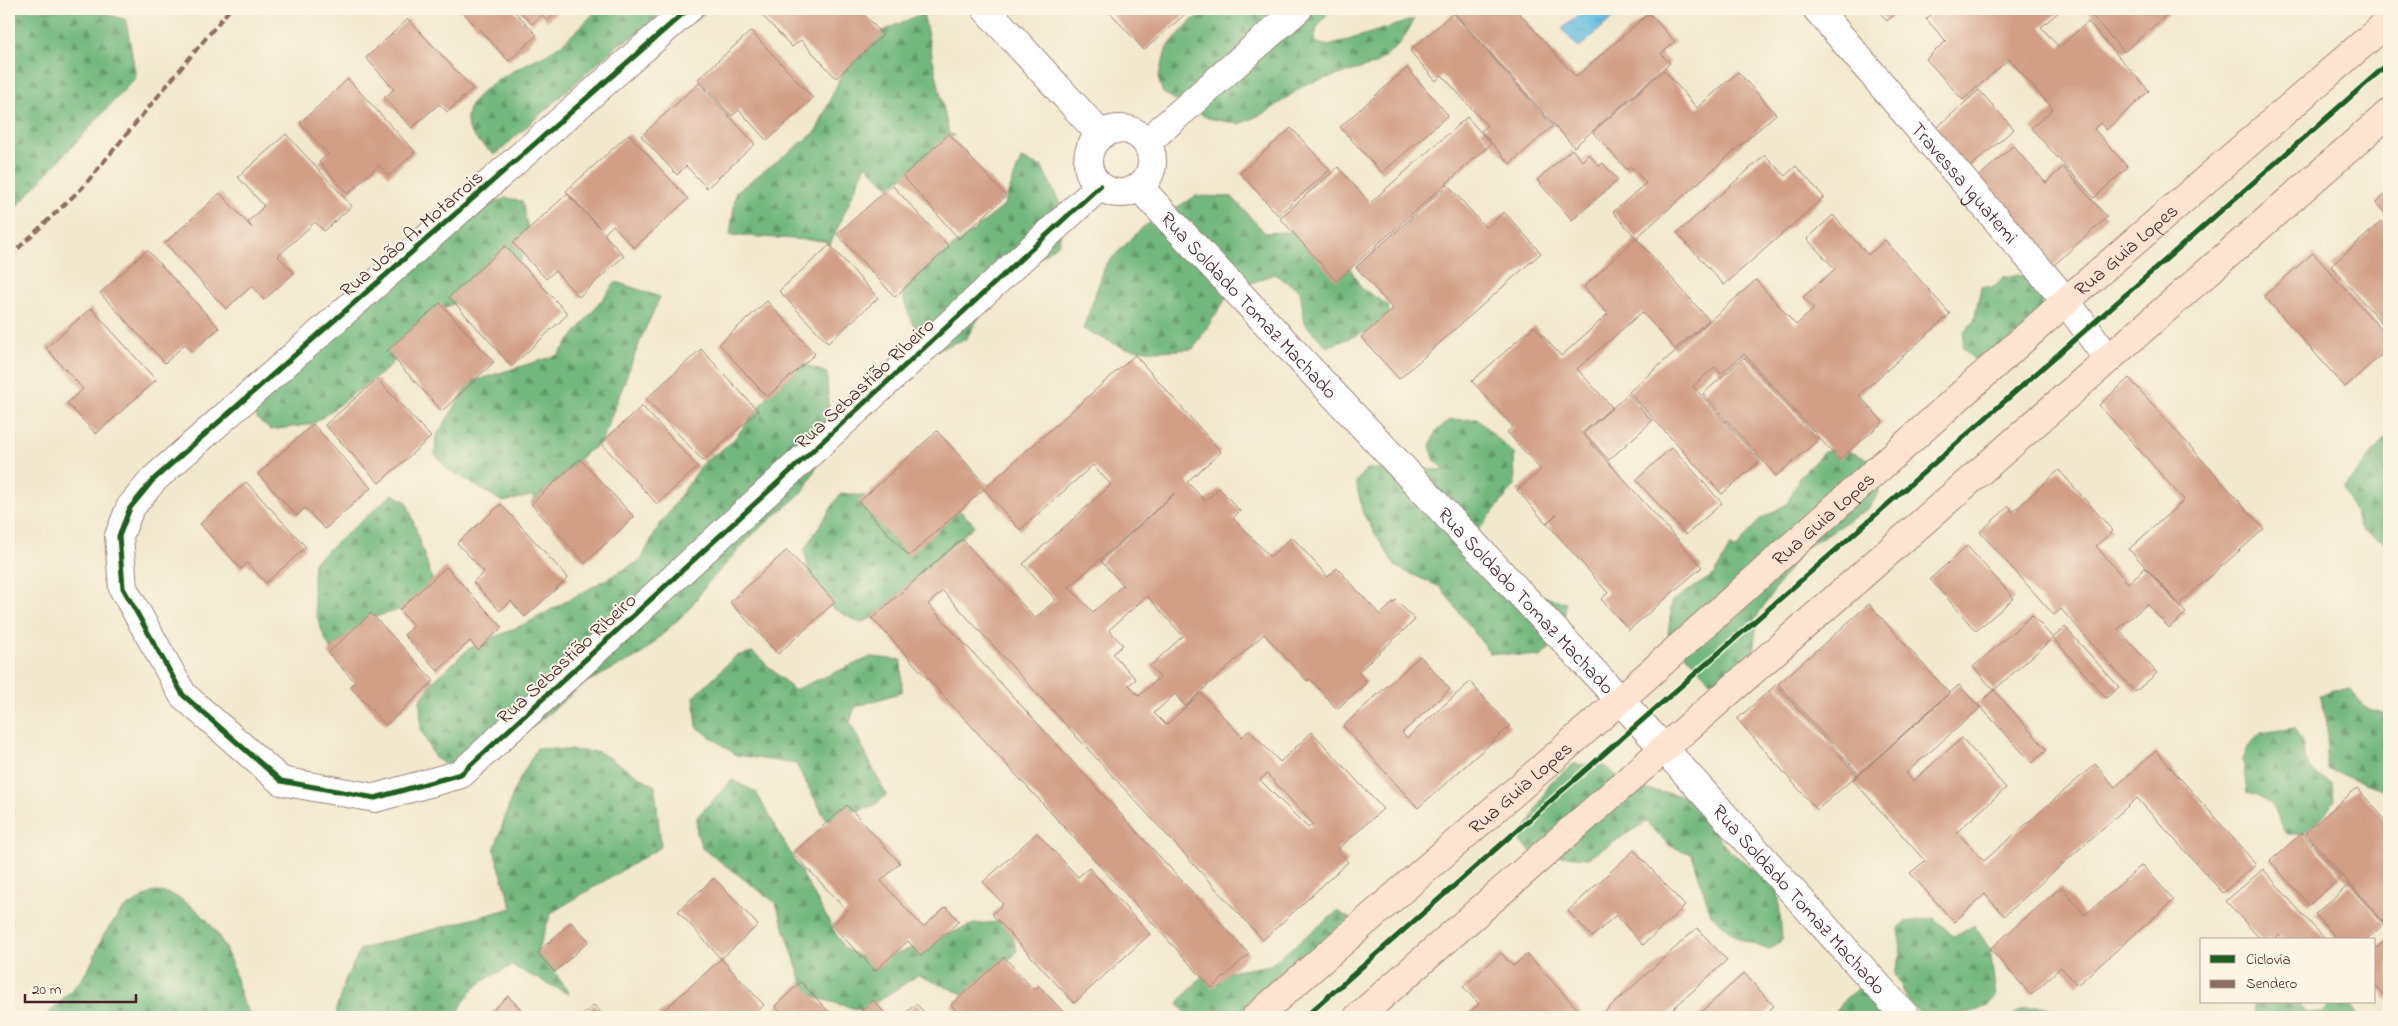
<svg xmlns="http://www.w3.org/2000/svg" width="2398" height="1026" font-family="'Indie Flower',sans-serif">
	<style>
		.forest { fill: url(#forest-firs); stroke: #5e6c54 }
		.water { fill: url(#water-ripples); stroke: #576e86 }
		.building { fill: #d29f86; fill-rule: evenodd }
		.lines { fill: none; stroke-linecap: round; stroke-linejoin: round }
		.street-casing { stroke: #9e847c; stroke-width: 30 }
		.secondary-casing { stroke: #9e847c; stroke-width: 30 }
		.street { stroke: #fff; stroke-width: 28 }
		.secondary { stroke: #fde4d1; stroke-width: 28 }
		.quiet { stroke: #8d6e63; stroke-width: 4; stroke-dasharray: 8 4; stroke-linecap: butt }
		.cycleway-casing { stroke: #fcf5e5; stroke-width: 8 }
		.cycleway { stroke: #1b5e20; stroke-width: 5 }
		.labels { text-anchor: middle; stroke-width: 4; stroke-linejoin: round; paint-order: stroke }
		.street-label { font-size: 20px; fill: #4a1f2b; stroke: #fcf5e5 }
	</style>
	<defs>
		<pattern id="forest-firs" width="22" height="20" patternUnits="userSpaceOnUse" patternTransform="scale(1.25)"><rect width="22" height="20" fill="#72b87e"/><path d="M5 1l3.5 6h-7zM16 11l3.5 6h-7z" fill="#609567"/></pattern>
		<pattern id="water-ripples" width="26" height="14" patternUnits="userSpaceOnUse" patternTransform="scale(1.25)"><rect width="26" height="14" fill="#64bde1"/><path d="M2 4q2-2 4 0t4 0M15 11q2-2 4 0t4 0" fill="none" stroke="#5499b7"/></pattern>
	</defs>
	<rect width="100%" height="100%" fill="#fcf5e5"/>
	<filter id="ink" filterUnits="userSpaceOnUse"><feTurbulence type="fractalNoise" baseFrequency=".02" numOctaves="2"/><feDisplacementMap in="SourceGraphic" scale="10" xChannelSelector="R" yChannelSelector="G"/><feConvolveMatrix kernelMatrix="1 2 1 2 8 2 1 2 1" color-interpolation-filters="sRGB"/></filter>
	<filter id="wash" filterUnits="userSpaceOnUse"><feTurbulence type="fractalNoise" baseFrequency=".0096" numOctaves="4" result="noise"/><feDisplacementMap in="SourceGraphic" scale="20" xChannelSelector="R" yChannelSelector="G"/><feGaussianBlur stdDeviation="1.12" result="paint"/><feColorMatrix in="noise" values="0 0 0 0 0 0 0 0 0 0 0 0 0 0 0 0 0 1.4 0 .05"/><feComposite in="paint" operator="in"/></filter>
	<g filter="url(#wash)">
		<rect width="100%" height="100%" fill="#f2e8ce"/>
		<g class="forest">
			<path d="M599,9H709L695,21L647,30L619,44L495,155C483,145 465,134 467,117C470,85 533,63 556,48C572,37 585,21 599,9Z"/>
			<polygon points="1209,9 1330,9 1317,28 1314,42 1329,46 1415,19 1399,45 1374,65 1306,84 1267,112 1239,124 1208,118 1163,93 1158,78 1167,47 1191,21"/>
			<polygon points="9,10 97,11 126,20 136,77 9,215"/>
			<polygon points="923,13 949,134 954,135 944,148 889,187 866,165 830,245 824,241 730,235 736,192 816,132 839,80 865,39"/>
			<polygon points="1021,159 1042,167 1064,212 1059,243 992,295 966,339 936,350 922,341 907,310 903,295 909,281 1003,207"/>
			<polygon points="1196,196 1232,197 1265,233 1329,229 1361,288 1388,305 1390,322 1327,347 1305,324 1300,290 1274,274 1231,291 1193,349 1158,351 1124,348 1083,329 1106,264 1143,227"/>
			<path d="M506,198L522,201L528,230L519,268L436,313L386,370L313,424L271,430L258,420L244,392L284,350L392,291L421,252L427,261C451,236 472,209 506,198Z"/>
			<polygon points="2019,275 2035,282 2041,297 2042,314 1991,356 1973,359 1963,348 1964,332 1974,321 1981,287 1993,287 2004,277"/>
			<polygon points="616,282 660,297 642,336 601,443 587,452 531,504 535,495 503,502 446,468 435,454 436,437 470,382 558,355"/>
			<polygon points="796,361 827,373 828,403 833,436 803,492 754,533 708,583 688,610 642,654 585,683 487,765 461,774 435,758 421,730 420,700 434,681 468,649 529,622 641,560 655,532 704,462 731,443"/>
			<polygon points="1477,419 1514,454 1515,485 1468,543 1494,582 1566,603 1563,635 1541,657 1490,653 1440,587 1396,567 1363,514 1356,482 1366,469 1446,470 1435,461 1430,446 1436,431 1450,420"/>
			<polygon points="2389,436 2389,544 2361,530 2344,488 2384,439"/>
			<polygon points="1840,448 1870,460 1879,492 1869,508 1803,549 1758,614 1752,662 1742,674 1710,681 1668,634 1672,601 1715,574 1730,546 1736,549 1759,520 1787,504 1800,476 1824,452"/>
			<polygon points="841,493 957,508 975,525 872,618 860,623 816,599 804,550"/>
			<path d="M393,494L407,502L432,579L413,606L364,620L331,650C314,618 311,597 314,562Z"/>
			<polygon points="753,652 794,690 871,657 901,660 902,692 855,707 850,722 886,795 875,805 826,820 796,764 736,755 697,727 694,696 736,656"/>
			<polygon points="2351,689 2364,707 2389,715 2389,796 2385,790 2327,769 2327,722 2319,695 2334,690"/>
			<path d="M2294,728L2302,743L2305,759L2314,772L2332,784L2334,800L2325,813L2303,834H2287C2273,811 2277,799 2247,792L2243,760L2249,745L2261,733Z"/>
			<path d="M537,748L599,752L655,786L661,847L551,913L537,953L555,972L569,994L512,966C486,978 466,988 457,1017H339L336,1010L345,980L361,949L512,908L494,850L515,788Z"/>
			<polygon points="1574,764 1606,766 1629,787 1692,797 1727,849 1778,888 1782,940 1769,950 1738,938 1711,915 1692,854 1670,846 1646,822 1588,858 1534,854 1520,841 1550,783"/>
			<polygon points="732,780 756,792 844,948 873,963 974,924 1008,921 1017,952 970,997 918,975 863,1011 818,998 805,991 776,903 702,848 697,833 697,817"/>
			<path d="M153,892C170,892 174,895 188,904C213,919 229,951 236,979C240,994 242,1005 253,1017H45L82,979L91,964L103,936L122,910Z"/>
			<polygon points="1338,911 1357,923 1259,1017 1189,1017 1178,1003 1201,977 1270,965"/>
			<path d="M1934,918L1953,936L1960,934L1974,925L1990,949L1996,997C1981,1015 1960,1014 1939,1013C1930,1012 1920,1015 1914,1008C1905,999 1901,984 1895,973L1901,954L1899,928L1905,922Z"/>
			<path d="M1867,982L1912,1017H1835C1838,1000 1855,991 1867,982Z"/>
			<polygon points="2254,1002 2300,1002 2301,1008 2306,1013 2323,1012 2332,1002 2350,1002 2358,1017 2254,1017"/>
			<polygon points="2038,1006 2046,1007 2070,1017 2010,1017 2023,1009"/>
		</g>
		<polygon class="water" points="1586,9 1622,9 1579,48 1562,29"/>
		<g id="blocks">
			<g class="building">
				<polygon points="460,9 512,9 537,35 509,61"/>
				<polygon points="518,9 560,9 547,21 542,15 532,24"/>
				<polygon points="767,9 859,9 883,35 836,78 801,40 792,47 761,14"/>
				<polygon points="1107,9 1191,9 1144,50"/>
				<polygon points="1451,9 1523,9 1519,13 1576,77 1649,13 1675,42 1661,54 1670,63 1574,147"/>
				<polygon points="1877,9 1901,9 1887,21"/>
				<polygon points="1938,9 2062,9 2041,27 2059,47 2088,22 2149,91 2106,130 2100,123 2094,129 2128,167 2094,198 2031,128 2053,109 2009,59 1963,100 1926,59 1946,41 1926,19"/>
				<polygon points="2086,9 2173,9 2124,52"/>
				<polygon points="1453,13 1553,126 1510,164 1481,131 1487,126 1442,75 1436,81 1410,51"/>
				<polygon points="408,19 473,89 447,112 439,104 412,128 384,98 394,89 366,58"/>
				<polygon points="751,31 813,98 767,141 739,110 732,116 698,79"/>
				<polygon points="1407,68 1448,115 1382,173 1340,127"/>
				<polygon points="1664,70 1697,108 1738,72 1776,114 1636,238 1613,212 1646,183 1631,167 1627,170 1593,132"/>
				<polygon points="348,79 415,152 389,176 379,165 348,194 319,162 328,154 300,123"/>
				<polygon points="699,83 755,144 707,188 686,166 677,175 641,136"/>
				<polygon points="1979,90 2014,129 1969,168 1934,130"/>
				<polygon points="1467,117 1491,144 1336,281 1280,218 1338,167 1370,203"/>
				<polygon points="1291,128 1330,170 1278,215 1240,173"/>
				<polygon points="286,134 352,206 324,231 315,222 278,256 294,273 264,300 252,286 226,309 165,243 220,193 252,228 248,222 264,206 238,177"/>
				<polygon points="629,134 688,199 634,248 613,225 604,234 624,256 579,297 555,271 546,279 513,243 567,194 600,228 566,191"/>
				<polygon points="949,134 1006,196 959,239 903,176"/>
				<polygon points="2013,146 2046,183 2063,167 2107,217 2053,266 1976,179"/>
				<polygon points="1572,149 1582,161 1589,154 1599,166 1603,163 1618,180 1572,220 1537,180"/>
				<polygon points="1765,155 1785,176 1796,166 1824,197 1724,285 1677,233"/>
				<polygon points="892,185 949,247 895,297 837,234"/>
				<polygon points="1448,185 1486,228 1504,212 1541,253 1399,379 1361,337 1393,309 1356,267"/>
				<polygon points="2389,191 2389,218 2376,203"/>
				<polygon points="1833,215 1868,255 1885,240 1950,314 1859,395 1883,422 1839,460 1744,354 1721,374 1715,367 1693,386 1760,461 1722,494 1629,392 1756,280 1796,325 1814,309 1803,297 1835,269 1807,239"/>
				<polygon points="2382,221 2389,230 2389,331 2331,266"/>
				<polygon points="1636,238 1709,320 1675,349 1642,312 1577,369 1612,407 1582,433 1702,567 1629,630 1601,599 1608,593 1547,523 1557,514 1546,523 1517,490 1541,470 1507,432 1513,427 1472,381 1534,326 1561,356 1608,314 1584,287"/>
				<polygon points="830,245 878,298 828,343 779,291"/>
				<polygon points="505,246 568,314 512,366 449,297"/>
				<polygon points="147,250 219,328 192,352 185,344 165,363 100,293"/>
				<polygon points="2313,253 2389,338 2389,348 2345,387 2264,296"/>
				<polygon points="767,301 815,354 767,397 719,344"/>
				<polygon points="440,303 494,362 442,411 387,351"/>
				<polygon points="91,308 156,380 96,434 67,403 83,389 46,348"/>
				<polygon points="701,349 758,411 703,461 646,399"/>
				<path d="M1135,355L1221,452L1187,482L1205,501L1219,488L1240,511L1233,518L1270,557L1292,537L1328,577L1337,568L1380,615L1396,600L1415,620L1358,672L1367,682L1337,709L1310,679L1307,681L1264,634L1185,706L1175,694L1154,713L1166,725L1201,693L1242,737L1249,730L1280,762L1312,732L1383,809L1337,850L1348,862L1263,940L943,591L928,604L1249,954L1212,988L872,618L962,539L1035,618L1056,600L1023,564L1111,485L1093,465L1020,530L984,489L909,556L859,502L937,431L987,486ZM1175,493L1101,561L1123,585L1093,612L1069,587ZM1147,596L1183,636L1150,666L1160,677L1139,696L1129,685L1136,679L1113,654L1123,645L1109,630ZM1267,774L1313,824L1308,828L1260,780Z"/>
				<polygon points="1744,357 1818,440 1776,476 1703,394"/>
				<polygon points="2129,378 2264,529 2179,604 2129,549 2184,500 2099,405"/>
				<polygon points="377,379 431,437 379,483 325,425"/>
				<polygon points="1628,394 1652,421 1609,460 1584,433"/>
				<polygon points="642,406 698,467 657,504 601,443"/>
				<polygon points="313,424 371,488 325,529 305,508 297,516 258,474"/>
				<polygon points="1672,447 1722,503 1686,535 1636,480"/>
				<polygon points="580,459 634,517 585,563 531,504"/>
				<polygon points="2059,470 2113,531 2096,546 2128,583 2145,568 2186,613 2169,628 2147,604 2118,629 2157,673 2135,692 2061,609 2054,615 1980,532 2009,506 2013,512"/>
				<polygon points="246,482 306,547 266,583 247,563 241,569 200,524"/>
				<polygon points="501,504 568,578 525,617 511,601 500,611 473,582 484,572 457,543"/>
				<polygon points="1967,546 2014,598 1976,631 1930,579"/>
				<polygon points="787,550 835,602 778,654 730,602"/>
				<polygon points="446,567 502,627 478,650 470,641 438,671 404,635 414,626 399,610"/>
				<polygon points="1869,604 1949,693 1859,774 1778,684"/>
				<polygon points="371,613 434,681 386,725 350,687 355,682 328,653"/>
				<polygon points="2032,615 2053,638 1994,690 1973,667"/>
				<polygon points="2065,627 2119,687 2106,698 2053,638"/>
				<polygon points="1420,656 1450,689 1402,733 1407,738 1470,682 1510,726 1418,808 1343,726"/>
				<polygon points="1776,685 1857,775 1817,810 1737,719"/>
				<polygon points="1959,685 1980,708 1906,773 1913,781 1962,738 2006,788 1957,832 1984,861 2095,764 2115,787 2156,751 2256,864 2223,893 2137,798 2004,916 1985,894 1954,922 1910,873 1925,861 1853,780"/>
				<polygon points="1994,690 2047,750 2032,763 1978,704"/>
				<polygon points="2357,788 2389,824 2389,928 2305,833"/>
				<polygon points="847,805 900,863 881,881 923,927 946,907 959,921 921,956 908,941 875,971 832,925 847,911 793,853"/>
				<polygon points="1037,833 1078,877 1089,868 1150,934 1074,1003 992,914 1003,904 983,882"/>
				<polygon points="2302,833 2341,877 2309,905 2270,861"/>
				<polygon points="1634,850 1685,906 1643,945 1616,915 1592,937 1568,911"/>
				<polygon points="2142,865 2174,900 2077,985 2061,967 2031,995 1990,949 2061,887 2085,915"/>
				<polygon points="2263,869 2302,914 2326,940 2283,940 2279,935 2274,940 2261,940 2226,901"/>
				<polygon points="714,878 758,925 721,959 678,911"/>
				<polygon points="2349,885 2384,924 2366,940 2338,940 2315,914"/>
				<polygon points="571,922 589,941 555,972 537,953"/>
				<polygon points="1697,928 1727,960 1664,1017 1599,1017"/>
				<polygon points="2389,937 2389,1001 2374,984 2374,950"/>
				<polygon points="1501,953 1513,966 1527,954 1585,1017 1464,1017 1479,1004 1463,987"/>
				<polygon points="1004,957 1034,990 1039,986 1068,1017 962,1017 951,1005"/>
				<polygon points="721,959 764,1005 751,1017 656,1017"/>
				<polygon points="1744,973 1774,1006 1762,1017 1696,1017"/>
				<polygon points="801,982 831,1014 828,1017 785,1017 775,1006"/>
				<polygon points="508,996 528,1017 486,1017"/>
				<polygon points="873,1000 888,1017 854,1017"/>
				<polygon points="916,1004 929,1017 901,1017"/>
				<polygon points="594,1005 605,1017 580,1017"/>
			</g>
		</g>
	</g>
	<g filter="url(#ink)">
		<use href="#blocks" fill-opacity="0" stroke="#9e847c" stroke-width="1"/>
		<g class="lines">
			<defs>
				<g id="street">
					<polyline points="688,9 153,480 130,508 119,536 123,588 183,695 281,781 375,798 461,774 1100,186"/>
					<polyline points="986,9 1101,135"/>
					<path id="s1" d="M1817,9L2066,301L2108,359"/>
					<circle cx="1120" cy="161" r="32"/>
					<polyline points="1147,142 1298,9"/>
					<path id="s2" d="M1140,188L1620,700L1906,1017"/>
				</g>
				<g id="secondary">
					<path id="s3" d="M1256,1017L1620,700L2066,301L2389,21"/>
					<polyline points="1358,1017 2389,113"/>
				</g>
			</defs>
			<use href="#street" class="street-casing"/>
			<use href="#secondary" class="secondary-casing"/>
			<use href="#street" class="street"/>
			<use href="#secondary" class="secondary"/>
			<polyline class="quiet" points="9,257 83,187 230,9"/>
			<defs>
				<g id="cycleway">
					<polyline points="688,9 153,480 130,508 119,536 123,588 183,695 281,781 375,798 461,774 1100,186"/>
					<polyline points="1305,1017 2389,63"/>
				</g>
			</defs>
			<use href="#cycleway" class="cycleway-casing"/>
			<use href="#cycleway" class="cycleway"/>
		</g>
	</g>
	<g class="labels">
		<g class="street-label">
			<text dy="7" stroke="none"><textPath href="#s1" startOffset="228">Travessa Iguatemi</textPath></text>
			<text transform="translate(411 233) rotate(-41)" y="7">Rua João A. Motarrois</text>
			<text dy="7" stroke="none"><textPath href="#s3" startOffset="1160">Rua Guia Lopes</textPath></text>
			<text dy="7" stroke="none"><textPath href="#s2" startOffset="160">Rua Soldado Tomaz Machado</textPath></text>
			<text transform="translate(864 383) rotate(-43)" y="7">Rua Sebastião Ribeiro</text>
			<text dy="7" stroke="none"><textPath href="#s3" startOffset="755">Rua Guia Lopes</textPath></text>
			<text dy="7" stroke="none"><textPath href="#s2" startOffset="565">Rua Soldado Tomaz Machado</textPath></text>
			<text transform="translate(566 658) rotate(-43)" y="7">Rua Sebastião Ribeiro</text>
			<text dy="7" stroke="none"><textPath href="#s3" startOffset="350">Rua Guia Lopes</textPath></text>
			<text dy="7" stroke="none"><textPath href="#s2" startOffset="970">Rua Soldado Tomaz Machado</textPath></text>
		</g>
	</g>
	<rect width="2398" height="1026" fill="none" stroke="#fcf5e5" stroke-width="30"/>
	<rect x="2200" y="938" width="175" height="65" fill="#fcf5e5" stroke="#b59f9b"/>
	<rect x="2210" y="955" width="25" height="8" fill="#1b5e20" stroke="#b59f9b"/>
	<text x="2246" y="964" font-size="15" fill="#4a1f2b">Ciclovía</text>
	<rect x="2210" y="980" width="25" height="8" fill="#8d6e63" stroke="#b59f9b"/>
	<text x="2246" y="988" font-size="15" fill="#4a1f2b">Sendero</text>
	<path d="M25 994v8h111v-8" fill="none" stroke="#4a1f2b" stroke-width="2.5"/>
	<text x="32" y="994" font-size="15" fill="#4a1f2b" stroke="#fcf5e5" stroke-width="4" paint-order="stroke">20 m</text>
</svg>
